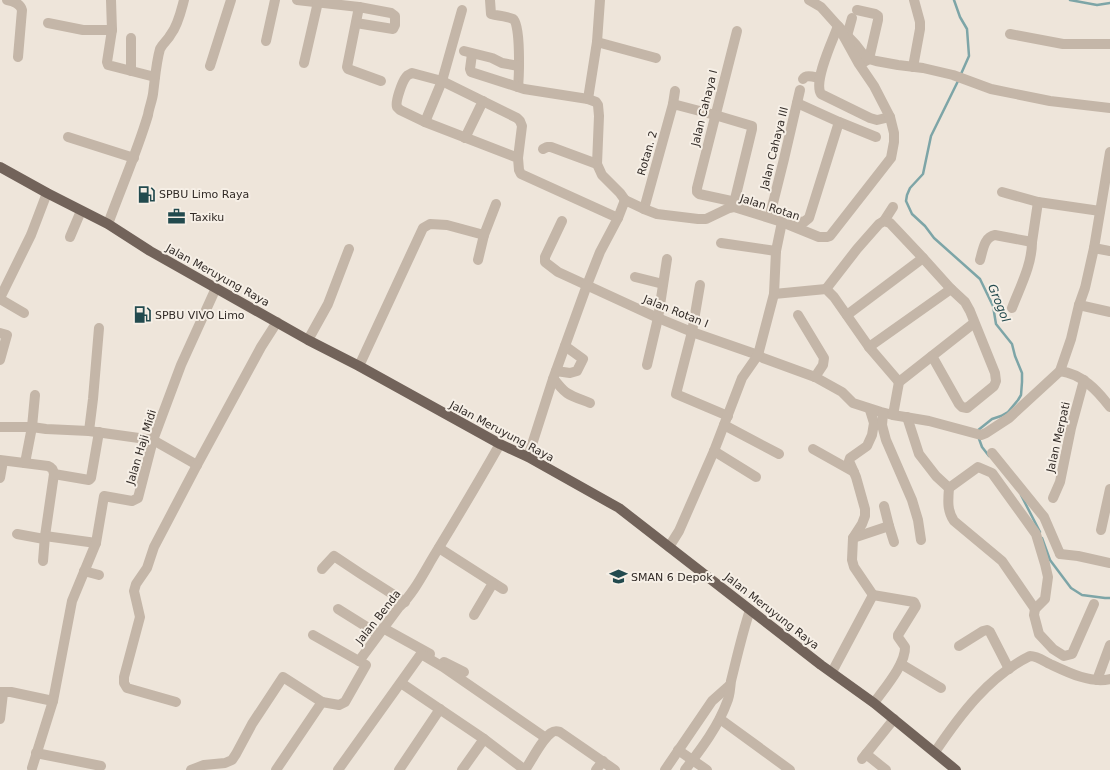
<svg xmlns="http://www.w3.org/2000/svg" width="1110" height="770" font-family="'DejaVu Sans',sans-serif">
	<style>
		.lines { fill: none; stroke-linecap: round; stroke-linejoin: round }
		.stream { stroke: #7da5a7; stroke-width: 2.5 }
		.minor { stroke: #c4b6a8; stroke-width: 10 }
		.major { stroke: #72635a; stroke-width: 10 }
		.labels { text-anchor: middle; stroke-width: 4; stroke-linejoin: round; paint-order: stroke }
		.street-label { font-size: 11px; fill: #322b27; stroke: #f6efe6 }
		.poi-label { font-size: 11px; fill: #322b27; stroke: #f6efe6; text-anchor: start }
		.water-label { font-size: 12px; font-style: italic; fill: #224a4e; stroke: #f6efe6 }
	</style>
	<rect width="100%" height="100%" fill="#eee5da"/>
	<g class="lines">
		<g class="stream">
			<polyline points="954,0 960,17 967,29 969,56 961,74"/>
			<polyline points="1070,0 1097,5 1110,3"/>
			<polyline points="959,79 931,136 923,174 910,188 907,195 906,201 912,214 925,226 934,238 980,279 993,306 996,324 1012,344 1015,356 1022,373 1022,382 1021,395 1018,400 1008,412 1001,416 992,419 977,431"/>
			<polyline points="978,436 982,447 989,456"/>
			<polyline points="1021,495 1040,532"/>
			<polyline points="1042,538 1050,560 1071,588 1082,595 1105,598 1110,598"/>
		</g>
		<g class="minor">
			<path d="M7,0C13,1 20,3 22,10L18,57"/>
			<polyline points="111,0 112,30 107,62 108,65 155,77"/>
			<polyline points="297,0 359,7 391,13 395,16 395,25 393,29 356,23"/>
			<path d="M490,0L491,14C498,16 507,16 513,19C521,24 519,77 518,87"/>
			<polyline points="359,7 347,67 348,69 381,81"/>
			<polyline points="857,10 875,14 878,16 878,20 869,59 864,62"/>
			<polyline points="48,23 83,30 112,30"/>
			<polyline points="737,31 697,188 697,192 699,194 745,204"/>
			<polyline points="1010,34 1063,44 1110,44"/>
			<polyline points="847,36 852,18"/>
			<polyline points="131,38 131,71"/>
			<polyline points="266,41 275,0"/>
			<polyline points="597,42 656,58"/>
			<polyline points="464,51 492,58 502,63 519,66"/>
			<polyline points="472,54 470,69 471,72 524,89 588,99 596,102 598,105 599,116 597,164 602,175 620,193 625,200"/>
			<polyline points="304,63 318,2"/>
			<polyline points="210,66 231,0"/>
			<polyline points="913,67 920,29 920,22 914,0"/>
			<path d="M803,79C806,74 814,77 819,78"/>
			<polyline points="588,99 597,42 600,0"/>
			<polyline points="797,103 839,122 876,137"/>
			<polyline points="673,104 675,91"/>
			<path d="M890,117L877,120L870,118L821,94C813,81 833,40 838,26L856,45L863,54L869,59L876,61L898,65L923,68L953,75L991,89L1050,101L1110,108"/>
			<polyline points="425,122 442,81 462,10"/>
			<polyline points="68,137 134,158"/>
			<polyline points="465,138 483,101"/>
			<polyline points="543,149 547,147 551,147 597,164"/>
			<path d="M518,158L425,122L400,110L397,107C395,102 402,82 406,77C408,74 409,75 412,73L442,81L517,118L520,121L522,126L518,158L519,170L521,174L618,218"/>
			<polyline points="1002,192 1038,202"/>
			<polyline points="644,209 673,104 715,115 752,126 752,129 735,199 733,201"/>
			<polyline points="771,211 784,159 800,90"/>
			<polyline points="787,218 794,221 804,222 809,218 839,122"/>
			<polyline points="562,221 545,257 545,262 558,272 658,318 692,332 758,355 763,358 815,377 842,392 853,403 881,412 893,415 929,421 981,435 986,433 1009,418 1060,371 1071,339 1079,305 1085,288 1094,248 1110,152"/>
			<polyline points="884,221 893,207"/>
			<path d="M108,224C121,188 137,152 148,115C149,108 152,101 153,94C155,79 156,63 160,49C163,43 168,40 171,34C178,25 181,11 184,0"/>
			<polyline points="70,237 81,211"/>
			<polyline points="721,243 776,251"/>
			<polyline points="1094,248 1110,251"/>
			<polyline points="478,260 484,235"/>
			<path d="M980,260C983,250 984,237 995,235L1032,242"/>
			<polyline points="635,277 663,284"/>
			<polyline points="700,285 692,332 676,394 728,416"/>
			<polyline points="826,289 857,249 879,224 884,221 890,223 923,258 951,289 965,302 970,311 995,373 996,381 994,386 967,408 962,407 959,404 932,356"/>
			<polyline points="774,294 826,289 834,297 869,347 899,382"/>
			<polyline points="0,298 31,235 47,193"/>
			<polyline points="0,299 24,313"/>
			<polyline points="1079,305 1110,312"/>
			<path d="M1012,308C1020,287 1032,265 1032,242L1038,202L1100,211"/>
			<polyline points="798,315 824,358 823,365 815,377"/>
			<polyline points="847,315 923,258"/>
			<polyline points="0,333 7,335 0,360"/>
			<polyline points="308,340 328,304 349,249"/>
			<polyline points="869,347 951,289"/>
			<polyline points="647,365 658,318 667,259"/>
			<polyline points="359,366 423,228 430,224 447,225 484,235 496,204"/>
			<polyline points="556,371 570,373 577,371 583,359 565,346"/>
			<path d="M1060,371C1082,374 1097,390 1110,407"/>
			<path d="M553,379C558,383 561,389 567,393C573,397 583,400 590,403"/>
			<polyline points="870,410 874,423 872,435 867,446 850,458 849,461 856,477 865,509 865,516 862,524 853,538 852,560 854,567 873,595"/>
			<polyline points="883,413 882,425 886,440 912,500 918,520 921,540"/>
			<polyline points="893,415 899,382 974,323"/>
			<path d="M907,417L919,454L936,476L949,488C948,500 947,511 954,521L1002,561L1035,609"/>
			<polyline points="724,425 779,454"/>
			<polyline points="0,427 32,427 46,429 89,431 153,440 197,465"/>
			<polyline points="89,431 93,399 99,328"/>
			<polyline points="813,449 854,472"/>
			<polyline points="714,451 756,477"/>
			<polyline points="992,453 1044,517 1060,554"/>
			<polyline points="528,457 553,379 587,285 600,252 618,218 625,200 644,209 657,214 698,219 706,219 729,208 734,207 782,222 819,237 827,237 830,236 891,158 894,142 894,133 890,117 874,86 859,64 838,26 821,7 809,0"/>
			<path d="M0,460L48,466C53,468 53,470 54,474L45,536L43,561"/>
			<polyline points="25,463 32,427 35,395"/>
			<polyline points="54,474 89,480 91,478 99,432"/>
			<polyline points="0,478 3,461"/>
			<polyline points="949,488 978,467 992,473 1036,534 1045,564 1048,577 1045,599 1035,609 1034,615 1039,634 1053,649 1064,656 1072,654 1094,604"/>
			<polyline points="1053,498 1060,482 1071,428 1084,380"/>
			<polyline points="889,526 894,542"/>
			<polyline points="1101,530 1110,489"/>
			<polyline points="17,534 44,539"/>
			<polyline points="45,536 96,543"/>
			<polyline points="853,538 889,526 884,506"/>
			<polyline points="669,547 679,531 714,451 742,378 758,355 774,294 776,251 782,222"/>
			<polyline points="439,548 503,589"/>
			<polyline points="1060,554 1078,556 1110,563"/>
			<polyline points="322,569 334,556 361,574 405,602"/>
			<polyline points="84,571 99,575"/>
			<path d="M873,595L914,602L916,606L898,635V637L905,647C906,664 883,690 874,703"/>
			<polyline points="338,609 378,634"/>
			<polyline points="474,615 493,583"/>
			<polyline points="383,628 430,654"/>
			<polyline points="959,646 983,631 987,630 990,632 1009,669"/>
			<path d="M359,661L399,607C414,593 424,572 435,554C457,518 479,481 500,444"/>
			<polyline points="444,662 464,672"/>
			<polyline points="901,664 941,688"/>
			<polyline points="832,672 873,595"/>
			<polyline points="1097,680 1110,645"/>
			<polyline points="401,683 484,739 525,770"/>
			<polyline points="0,692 11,692 53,701"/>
			<polyline points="176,702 127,688 124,683 124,677 140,617 134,591 136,584 147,568 154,547 197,465 261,347 277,322"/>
			<polyline points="0,719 3,693"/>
			<polyline points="720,719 790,770"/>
			<polyline points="678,750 707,770"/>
			<path d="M935,752C960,715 989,676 1030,656C1037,656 1044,661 1050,664C1067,672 1091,684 1110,679"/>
			<polyline points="36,753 101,766"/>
			<polyline points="866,754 886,770"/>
			<polyline points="862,759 894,719"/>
			<polyline points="32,768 53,701 72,601 96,543 104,496 132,501 138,498 153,440 181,365 216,288"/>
			<polyline points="191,770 204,765 225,763 232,760 236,754 252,724 283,677 322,702 339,705 345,702 366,665 313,635"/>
			<polyline points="276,770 322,702"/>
			<polyline points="338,770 421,654 443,667 546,738"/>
			<polyline points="399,770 440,709"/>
			<polyline points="462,770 484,739"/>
			<path d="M525,770C532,760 542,739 551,733C555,730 557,731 560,732L615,770"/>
			<polyline points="596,770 603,761"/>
			<polyline points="665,770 712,701 730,685"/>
			<path d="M685,770C701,749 718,727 727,702C730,696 730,688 731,681C737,657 742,634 750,610"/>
		</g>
		<polyline class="major" points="0,167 47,193 108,224 150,251 308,340 359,366 500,444 528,457 619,508 821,665 874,703 956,770"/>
	</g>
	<defs>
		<symbol id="fuel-bare" viewBox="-9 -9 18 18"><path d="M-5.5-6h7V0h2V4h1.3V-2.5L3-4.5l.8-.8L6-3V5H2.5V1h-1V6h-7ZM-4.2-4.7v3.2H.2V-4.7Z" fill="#224a4e" stroke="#f6efe6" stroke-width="2.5" paint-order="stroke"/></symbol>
		<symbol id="office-bare" viewBox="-9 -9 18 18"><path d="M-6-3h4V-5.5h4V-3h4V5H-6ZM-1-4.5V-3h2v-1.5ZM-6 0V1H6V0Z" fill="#224a4e" stroke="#f6efe6" stroke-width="2.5" paint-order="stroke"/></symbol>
		<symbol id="school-bare" viewBox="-9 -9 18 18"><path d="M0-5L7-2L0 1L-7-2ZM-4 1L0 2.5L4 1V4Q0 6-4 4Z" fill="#224a4e" stroke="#f6efe6" stroke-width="2.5" paint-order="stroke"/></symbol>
	</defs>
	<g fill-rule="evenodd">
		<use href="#fuel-bare" x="134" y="182" width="25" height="25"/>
		<use href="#office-bare" x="164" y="204" width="25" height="25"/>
		<use href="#fuel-bare" x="130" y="302" width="25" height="25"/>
		<use href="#school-bare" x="606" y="564" width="25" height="25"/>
	</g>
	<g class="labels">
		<g class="street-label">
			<text transform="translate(704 108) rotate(-76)" y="4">Jalan Cahaya I</text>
			<text transform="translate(774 148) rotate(-76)" y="4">Jalan Cahaya III</text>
			<text transform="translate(647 153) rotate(-74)" y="4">Rotan. 2</text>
			<text transform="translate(770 207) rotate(18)" y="4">Jalan Rotan</text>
			<text transform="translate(218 275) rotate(29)" y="4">Jalan Meruyung Raya</text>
			<text transform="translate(676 311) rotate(22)" y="4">Jalan Rotan I</text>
			<text transform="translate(502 431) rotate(28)" y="4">Jalan Meruyung Raya</text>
			<text transform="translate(1058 437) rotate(-77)" y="4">Jalan Merpati</text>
			<text transform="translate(141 447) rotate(-73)" y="4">Jalan Haji Midi</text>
			<text transform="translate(772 611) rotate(38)" y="4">Jalan Meruyung Raya</text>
			<text transform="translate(378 617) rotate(-52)" y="4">Jalan Benda</text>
		</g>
		<g class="poi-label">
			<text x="159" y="198">SPBU Limo Raya</text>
			<text x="190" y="221">Taxiku</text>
			<text x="155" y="319">SPBU VIVO Limo</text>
			<text x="631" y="581">SMAN 6 Depok</text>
		</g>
		<g class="water-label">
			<text transform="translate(999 303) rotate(68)" y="4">Grogol</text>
		</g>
	</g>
</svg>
